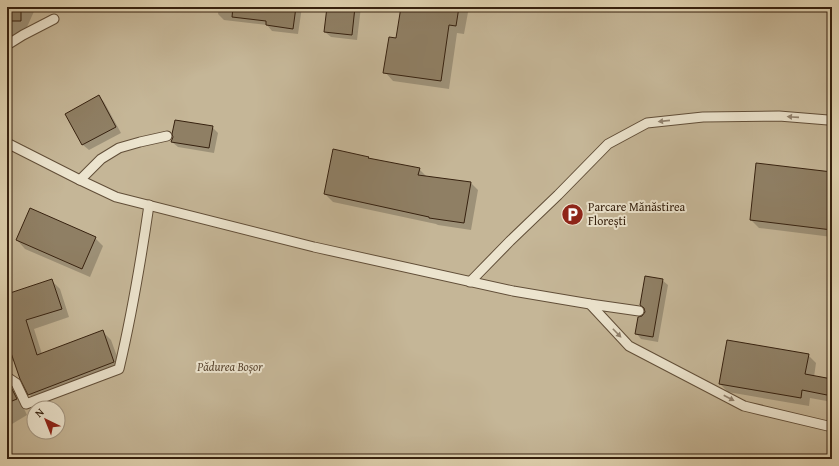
<svg xmlns="http://www.w3.org/2000/svg" width="839" height="466" font-family="'Gentium Book Plus',serif">
	<style>
		.green { fill: #c5b697; stroke: #7e6c53; fill-rule: evenodd }
		.shadow { fill: #0003 }
		.building { fill: #8f7f64; stroke: #36210f }
		.lines { fill: none; stroke-linecap: round; stroke-linejoin: round }
		.lane-casing { stroke: #614e38; stroke-width: 11 }
		.lane { stroke: #ece4ce; stroke-width: 9 }
		.oneway { fill: #91826e }
		.labels { text-anchor: middle; stroke-width: 4; stroke-linejoin: round; paint-order: stroke }
		.poi-label { font-size: 12px; fill: #36210f; stroke: #ece4ce; text-anchor: start }
		.park-label { font-size: 12px; font-style: italic; fill: #5a4631; stroke: #ece4ce }
	</style>
	<rect width="100%" height="100%" fill="#e2d5b3"/>
	<filter id="stains"><feTurbulence type="fractalNoise" baseFrequency=".005" numOctaves="4"/><feColorMatrix values="0 0 0 0 .2 0 0 0 0 .09 0 0 0 0 .02 0 0 0 .5 -.17"/></filter>
	<radialGradient id="worn" r=".72"><stop offset=".6" stop-color="#630" stop-opacity="0"/><stop offset="1" stop-color="#630" stop-opacity=".3"/></radialGradient>
	<path class="green" d="M7,7H832V459H7ZM34,408H58V432H34Z"/>
	<g class="shadow">
		<polygon points="7,7 36,7 27,27 8,41 7,41"/>
		<polygon points="219,7 302,7 298,34 272,31 267,25 224,20 218,14"/>
		<polygon points="328,7 361,7 357,40 331,37 325,32"/>
		<polygon points="402,7 469,7 464,34 457,33 449,89 393,81 385,72 397,39"/>
		<polygon points="99,96 104,102 121,133 89,150 83,145 67,114"/>
		<polygon points="212,127 218,133 214,153 178,147 172,142"/>
		<polygon points="368,157 370,159 419,169 427,177 471,183 478,190 471,230 438,225 436,224 333,202 325,194"/>
		<polygon points="757,164 832,173 832,237 759,228 751,220"/>
		<polygon points="95,238 103,246 90,277 25,249 17,240"/>
		<polygon points="662,280 668,285 658,342 641,339 636,333 642,317 646,313"/>
		<polygon points="52,281 60,289 69,317 34,329 42,354 103,332 111,340 122,370 37,402 29,394 14,360 7,362 7,295"/>
		<polygon points="808,355 816,363 814,377 832,380 832,402 810,398 809,406 728,392 720,384"/>
		<polygon points="7,387 11,388 17,394 27,415 7,427"/>
	</g>
	<g class="building">
		<polygon points="11,7 21,7 21,21 7,21 7,10"/>
		<polygon points="233,7 296,7 293,29 266,25 266,21 232,17"/>
		<polygon points="327,7 355,7 352,35 324,32"/>
		<polygon points="401,7 459,7 456,26 449,25 441,81 383,73 389,37 396,38"/>
		<polygon points="99,95 116,127 82,145 65,114"/>
		<polygon points="175,120 213,126 209,148 171,142 173,137 172,134"/>
		<polygon points="333,149 369,157 368,158 420,168 418,175 471,182 464,223 429,218 429,217 324,194"/>
		<polygon points="756,163 832,172 832,230 750,220"/>
		<polygon points="30,208 96,237 82,269 16,240"/>
		<polygon points="645,276 663,279 653,337 635,334 638,317 642,316 645,312 644,308 640,305"/>
		<polygon points="52,279 62,309 26,320 37,355 103,330 114,362 28,395 20,379 10,350 7,351 7,294"/>
		<polygon points="727,340 809,354 805,374 832,379 832,396 802,390 801,398 719,384"/>
		<polygon points="9,385 11,387 17,399 7,403 7,386"/>
	</g>
	<g class="lines">
		<defs>
			<g id="lane">
				<polyline points="7,45 23,35 54,19"/>
				<polyline points="7,143 80,180 116,197 314,247 513,291 590,304 639,311"/>
				<polyline points="80,180 101,159 119,148 140,142 167,136"/>
				<polyline points="470,282 510,241 558,195 608,144 647,123 703,117 779,116 828,120 832,121"/>
				<polyline points="590,304 629,346 744,406 832,427"/>
				<path d="M7,377L16,383L26,404L119,369C132,314 141,260 149,205"/>
			</g>
		</defs>
		<use href="#lane" class="lane-casing"/>
		<use href="#lane" class="lane"/>
	</g>
	<defs><path id="oneway-solid" d="M-6-.8H1V-3.2L6.5 0L1 3.2V.8H-6Z"/></defs>
	<g class="oneway">
		<use href="#oneway-solid" transform="translate(793 117) rotate(-176)"/>
		<use href="#oneway-solid" transform="translate(664 121) rotate(174)"/>
		<use href="#oneway-solid" transform="translate(617 333) rotate(46)"/>
		<use href="#oneway-solid" transform="translate(729 398) rotate(28)"/>
	</g>
	<defs>
		<symbol id="parking-disc" viewBox="-11 -11 22 22"><circle r="9.5" fill="#8f2418" stroke="#ece4ce"/><path d="M-3.5-5.5H1a3.5 3.5 0 0 1 0 7H-1V5.5H-3.5ZM-1-3.4V-.6H.8a1.4 1.4 0 0 0 0-2.8Z" fill="#fff"/></symbol>
	</defs>
	<g fill-rule="evenodd">
		<use href="#parking-disc" x="560" y="202" width="25" height="25"/>
	</g>
	<g class="labels">
		<g class="poi-label">
			<text x="588" y="211">Parcare Mănăstirea<tspan x="588" dy="14">Florești</tspan></text>
		</g>
		<g class="park-label">
			<text x="230" y="371">Pădurea Boșor</text>
		</g>
	</g>
	<rect width="839" height="466" fill="none" stroke="#e2d5b3" stroke-width="24"/>
	<rect x="8" y="8" width="823" height="450" fill="none" stroke="#36210f" stroke-width="2"/>
	<rect x="12" y="12" width="815" height="442" fill="none" stroke="#36210f"/>
	<g transform="translate(46 420) rotate(317)"><circle r="19" fill="#ece4ce" stroke="#a39682"/>
	<path d="M0-3L7 15L0 10L-7 15Z" fill="#8f2418"/>
	<text y="-6" font-size="11" font-weight="bold" text-anchor="middle" fill="#36210f">N</text>
	</g>
	<rect width="100%" height="100%" filter="url(#stains)"/>
	<rect width="100%" height="100%" fill="url(#worn)"/>
</svg>
